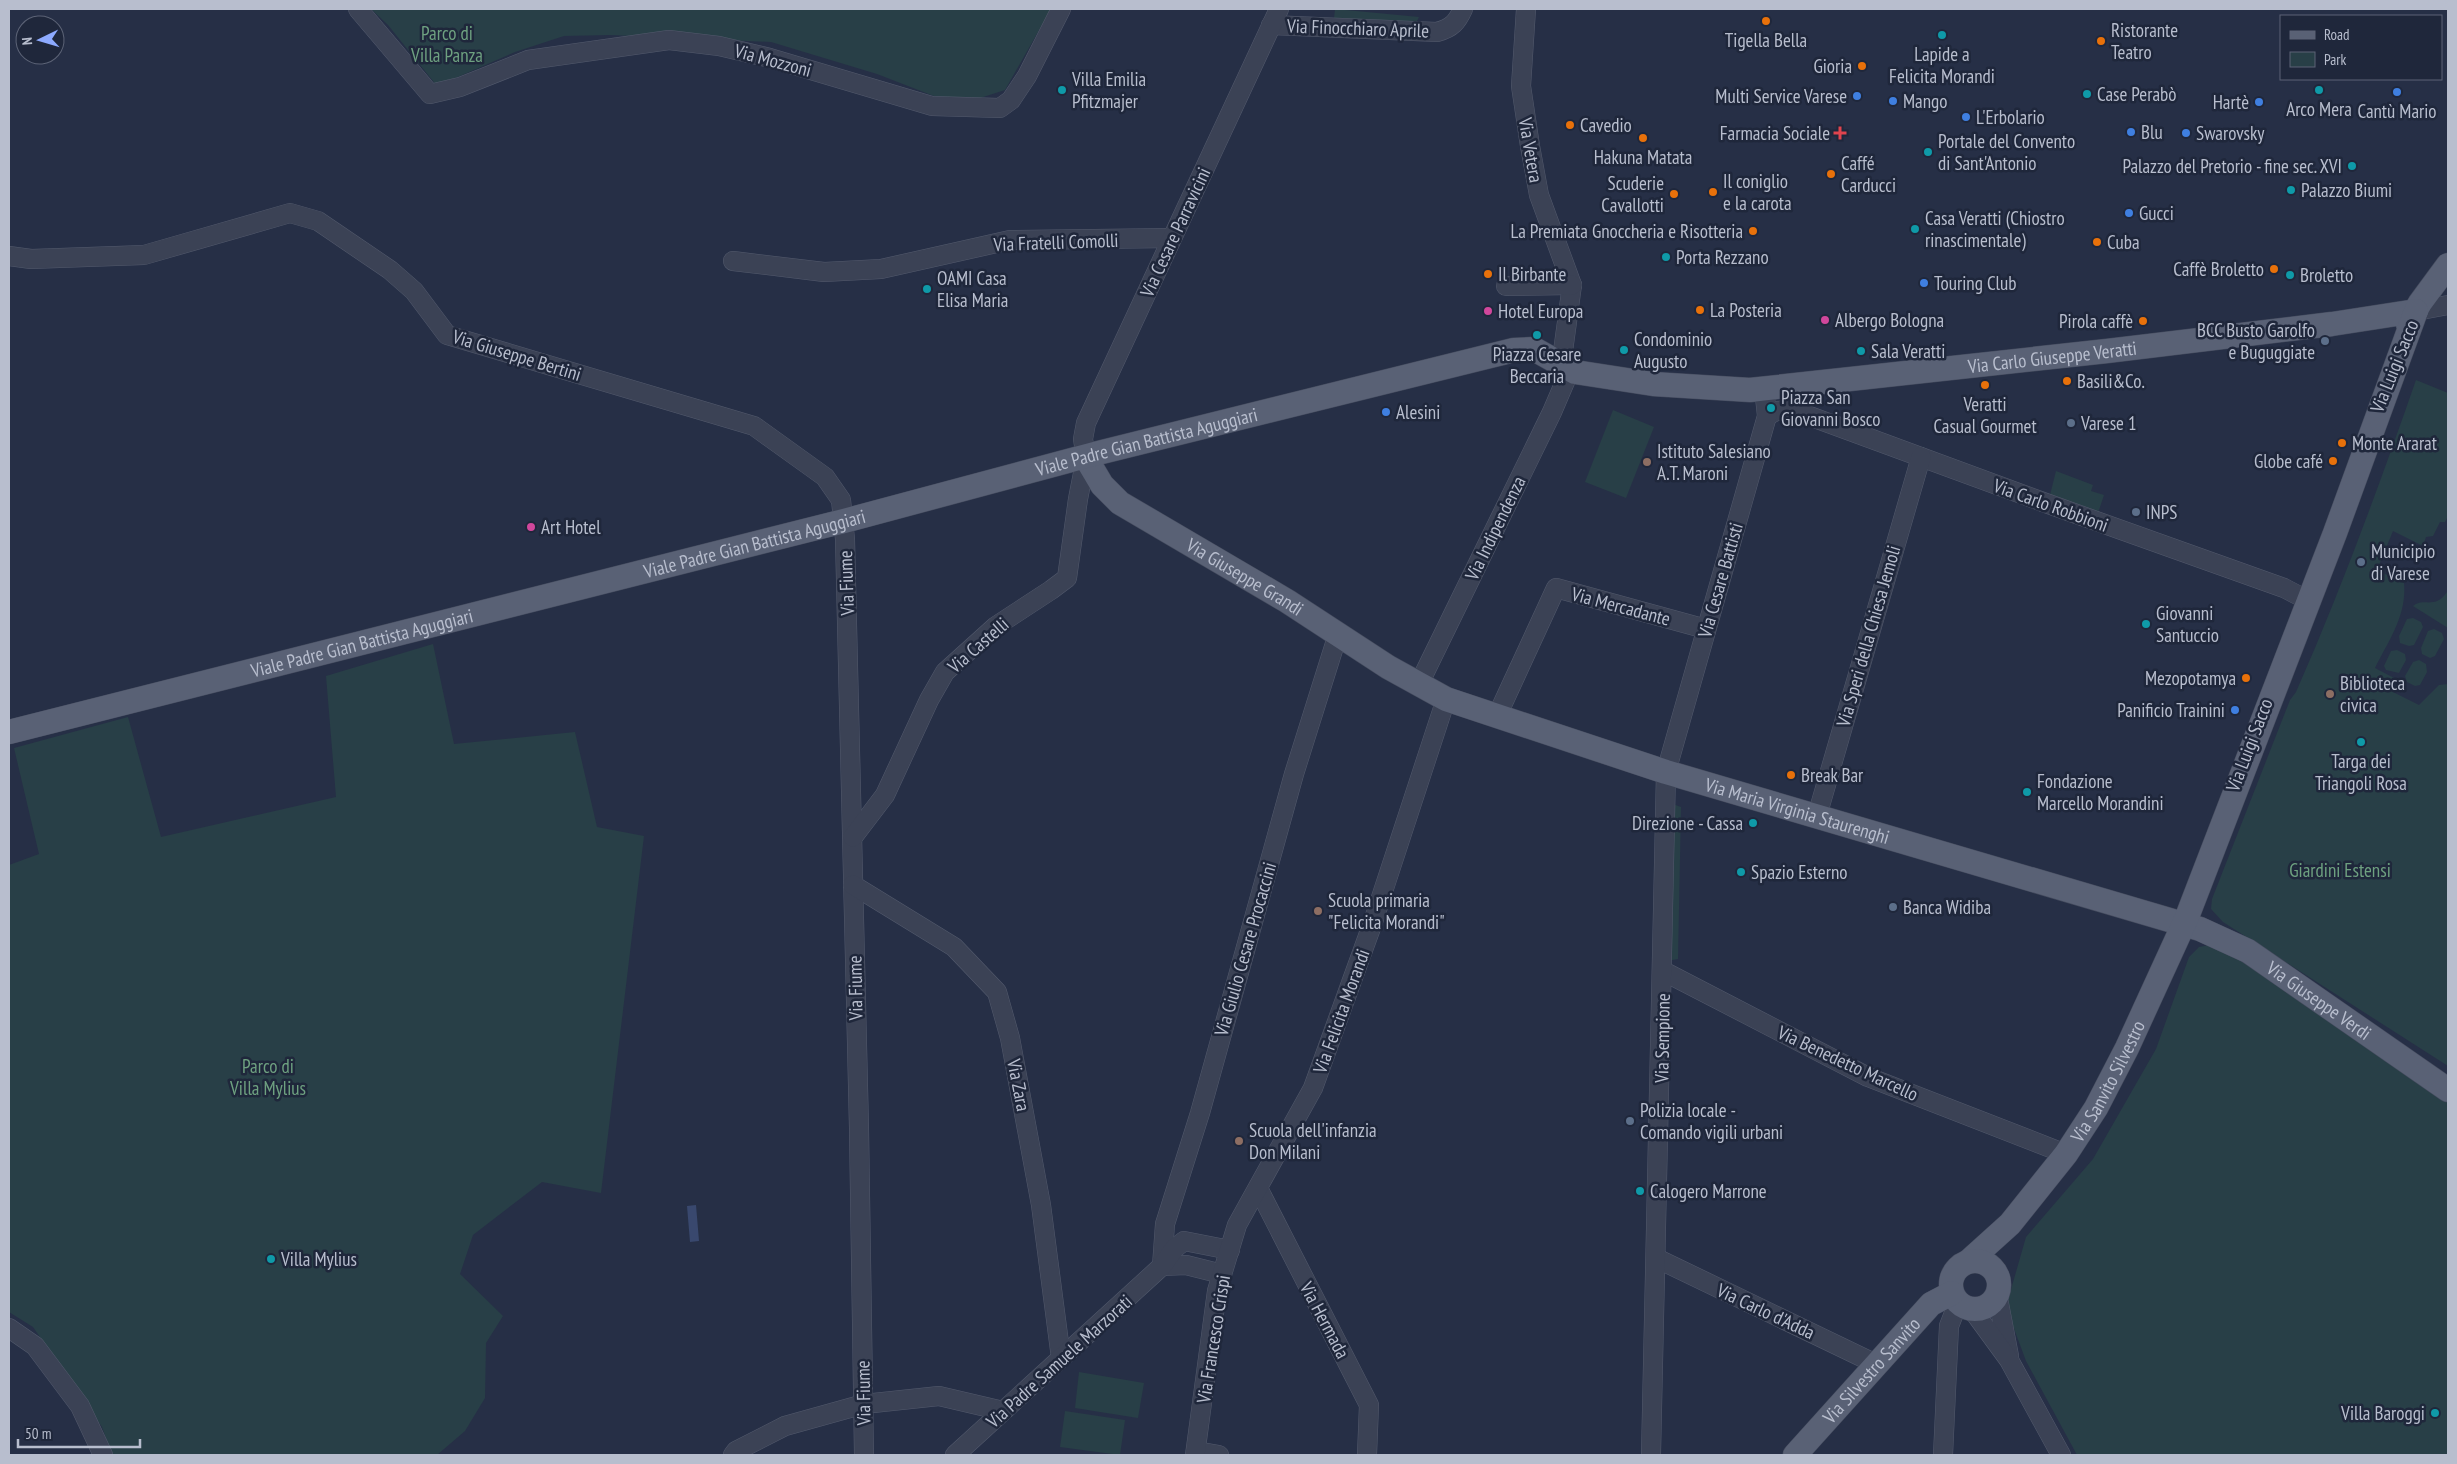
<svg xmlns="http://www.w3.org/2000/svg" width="2457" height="1464" font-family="'PT Sans Narrow',sans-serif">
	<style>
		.green { fill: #283f47 }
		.water { fill: #39486e }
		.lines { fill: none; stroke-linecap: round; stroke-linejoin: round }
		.minor-casing { stroke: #535a6d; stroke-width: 20 }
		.major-casing { stroke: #444b5e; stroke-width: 25 }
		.minor { stroke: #3b4255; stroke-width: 19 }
		.major { stroke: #596175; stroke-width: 24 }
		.food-dot { fill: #e8710a; stroke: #1f273b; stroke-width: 2 }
		.culture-dot { fill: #0f9aa8; stroke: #1f273b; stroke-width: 2 }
		.shop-dot { fill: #3f7fe0; stroke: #1f273b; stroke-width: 2 }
		.health-dot { fill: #e0444e; stroke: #1f273b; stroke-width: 2 }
		.hotel-dot { fill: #d1479c; stroke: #1f273b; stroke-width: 2 }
		.service-dot { fill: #5c6f8a; stroke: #1f273b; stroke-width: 2 }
		.education-dot { fill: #8d6e63; stroke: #1f273b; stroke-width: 2 }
		.labels { text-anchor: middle; stroke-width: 5; stroke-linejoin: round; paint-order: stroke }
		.street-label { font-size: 19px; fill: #b8bece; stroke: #1f273b }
		.poi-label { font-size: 19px; fill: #b8bece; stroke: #1f273b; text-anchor: start }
		.park-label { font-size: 19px; fill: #6ea180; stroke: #1f273b }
	</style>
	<rect width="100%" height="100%" fill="#262f46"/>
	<g class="green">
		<polygon points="371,9 1051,9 1005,90 977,99 939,98 877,74 771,42 610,35 564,36 515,52 437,86 388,25"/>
		<polygon points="1335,9 1419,17 1414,27 1331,23 1334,18"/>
		<path d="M2416,380L2448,393V516L2445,522H2440L2433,536L2426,537L2423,546L2393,531L2377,570L2404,583C2407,615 2389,640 2375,668L2396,679L2391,691L2419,705L2439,685L2448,684V1066L2223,922L2211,909L2212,899L2290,700L2296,692C2341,590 2379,486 2416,380Z"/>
		<polygon points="1613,410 1654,427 1626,498 1585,482"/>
		<polygon points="2056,471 2093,485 2091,491 2104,495 2097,516 2049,499"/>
		<path d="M2447,592L2448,628L2413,606C2424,597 2435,610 2447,592Z"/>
		<polygon points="2413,618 2421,622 2423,627 2414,645 2409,646 2400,643 2399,636 2407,619"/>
		<polygon points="2434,629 2442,633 2444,639 2435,656 2430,658 2422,654 2421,648 2428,631"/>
		<polygon points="433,644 454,744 575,732 597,827 644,836 601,1193 542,1182 473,1235 460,1274 503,1316 486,1343 485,1398 465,1431 437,1455 112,1455 102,1427 33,1327 9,1312 9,865 39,854 14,748 128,717 161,837 336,797 326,676"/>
		<polygon points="2397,650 2405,654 2406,660 2399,673 2386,670 2384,666 2391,651"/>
		<polygon points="2419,660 2426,664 2427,672 2420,685 2415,686 2407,682 2405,676 2413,662"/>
		<polygon points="1670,803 1681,807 1678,959 1667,961"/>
		<polygon points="2210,945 2247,960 2448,1103 2448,1455 2077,1455 2026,1361 2006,1307 2026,1237 2093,1159 2156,1049 2189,957 2199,947"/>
		<polygon points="1079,1372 1144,1383 1138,1418 1075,1408"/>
		<polygon points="1065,1411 1125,1420 1120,1455 1060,1447"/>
	</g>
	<polygon class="water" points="696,1205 699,1241 690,1242 687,1206"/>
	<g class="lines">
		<defs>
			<g id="minor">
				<polyline points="358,9 430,94 460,87 528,60 669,40 719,46 770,58 932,106 1000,108 1011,100 1027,76 1061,9"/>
				<polyline points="1526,9 1521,86 1530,146 1539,195 1572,285 1561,366"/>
				<path d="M1271,25L1437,32C1452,28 1457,22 1463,9"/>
				<polyline points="9,256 31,259 144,255 290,213 318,221 390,270 414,291 447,335 754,426 825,477 841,500 845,539 859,1128 864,1455"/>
				<polyline points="733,261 824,272 881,269 1010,240 1172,238"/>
				<polyline points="1506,286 1572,285"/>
				<polyline points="2416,311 2448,305"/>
				<polyline points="1767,416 1776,411 1793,410 2043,502 2284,588 2309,601"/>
				<polyline points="1419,684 1552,412 1570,370"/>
				<polyline points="1497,716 1556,588 1706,629"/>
				<polyline points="1817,816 1921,457"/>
				<polyline points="853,837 885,795 929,700 945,672 996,626 1051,590 1067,578 1078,499 1086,458 1083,439 1086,423 1279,9"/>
				<polyline points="853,885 954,947 997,992 1010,1038 1041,1205 1061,1358"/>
				<polyline points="1663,971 1868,1077 2066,1154"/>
				<polyline points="1259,1190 1369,1405 1367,1455"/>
				<polyline points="1656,1258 1876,1364"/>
				<polyline points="1162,1266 1165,1224 1200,1113 1294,774 1338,634"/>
				<polyline points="1162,1266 1186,1265 1222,1274"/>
				<polyline points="1997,1293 2009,1356"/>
				<polyline points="1971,1308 2009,1360 2061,1455"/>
				<polyline points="9,1328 35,1346 80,1406 103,1455"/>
				<polyline points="1196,1451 1219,1455"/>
				<polyline points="733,1455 736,1451 785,1426 864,1404 939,1396 1003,1411"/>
				<polyline points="955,1455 1162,1266 1174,1249 1184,1241 1230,1250"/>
				<polyline points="1195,1455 1217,1291 1237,1225 1313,1088 1372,925 1446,699"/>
				<polyline points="1651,1455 1666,772 1767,416 1764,388"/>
				<polyline points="1943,1455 1949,1326 1958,1303"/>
			</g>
			<g id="major">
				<polyline points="2408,324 2420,303 2448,265"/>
				<path id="s1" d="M1086,458L1102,485L1120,503L1287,601L1388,667L1446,699L1666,772L2200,929L2248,951L2448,1090"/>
				<path id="s2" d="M9,732L844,521L1094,454L1514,350L1534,349L1575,372L1653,384L1750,390L2107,351L2332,324L2416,311"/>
				<path id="s3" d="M1969,1261L2010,1224L2066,1154L2096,1108L2127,1048L2187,917L2335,533L2416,311"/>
				<circle cx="1975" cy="1285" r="24"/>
				<path id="s4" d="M1795,1455L1931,1304L1952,1293"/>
			</g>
		</defs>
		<use href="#minor" class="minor-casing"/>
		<use href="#major" class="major-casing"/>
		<use href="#minor" class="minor"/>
		<use href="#major" class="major"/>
	</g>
	<g class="food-dot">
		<circle cx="1766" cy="21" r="5"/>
		<circle cx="2101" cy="41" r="5"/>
		<circle cx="1862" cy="66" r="5"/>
		<circle cx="1570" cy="125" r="5"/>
		<circle cx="1643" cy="138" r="5"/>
		<circle cx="1831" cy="174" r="5"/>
		<circle cx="1713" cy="192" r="5"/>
		<circle cx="1674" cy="194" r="5"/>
		<circle cx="1753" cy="231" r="5"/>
		<circle cx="2097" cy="242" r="5"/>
		<circle cx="2274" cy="269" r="5"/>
		<circle cx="1488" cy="274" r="5"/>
		<circle cx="1700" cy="310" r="5"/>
		<circle cx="2143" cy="321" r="5"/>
		<circle cx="2067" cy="381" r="5"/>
		<circle cx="1985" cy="385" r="5"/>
		<circle cx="2342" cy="443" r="5"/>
		<circle cx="2333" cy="461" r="5"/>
		<circle cx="2246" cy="678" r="5"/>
		<circle cx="1791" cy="775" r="5"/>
	</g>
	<g class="culture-dot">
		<circle cx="1942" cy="35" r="5"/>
		<circle cx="1062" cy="90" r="5"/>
		<circle cx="2319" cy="90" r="5"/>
		<circle cx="2087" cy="94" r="5"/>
		<circle cx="1928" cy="152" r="5"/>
		<circle cx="2352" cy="166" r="5"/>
		<circle cx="2291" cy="190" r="5"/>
		<circle cx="1915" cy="229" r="5"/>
		<circle cx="1666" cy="257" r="5"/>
		<circle cx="2290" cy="275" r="5"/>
		<circle cx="927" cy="289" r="5"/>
		<circle cx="1537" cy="335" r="5"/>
		<circle cx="1624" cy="350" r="5"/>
		<circle cx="1861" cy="351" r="5"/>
		<circle cx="1771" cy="408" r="5"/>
		<circle cx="2146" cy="624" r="5"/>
		<circle cx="2361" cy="742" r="5"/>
		<circle cx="2027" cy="792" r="5"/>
		<circle cx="1753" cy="823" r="5"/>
		<circle cx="1741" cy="872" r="5"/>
		<circle cx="1640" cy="1191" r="5"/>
		<circle cx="271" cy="1259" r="5"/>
		<circle cx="2435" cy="1413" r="5"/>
	</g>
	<g class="shop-dot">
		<circle cx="2397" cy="92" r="5"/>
		<circle cx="1857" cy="96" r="5"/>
		<circle cx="1893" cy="101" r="5"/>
		<circle cx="2259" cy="102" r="5"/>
		<circle cx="1966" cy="117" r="5"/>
		<circle cx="2131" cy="132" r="5"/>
		<circle cx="2186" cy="133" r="5"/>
		<circle cx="2129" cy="213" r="5"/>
		<circle cx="1924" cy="283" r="5"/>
		<circle cx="1386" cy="412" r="5"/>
		<circle cx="2235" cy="710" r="5"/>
	</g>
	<path class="health-dot" d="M1837.5 125.5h5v5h5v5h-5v5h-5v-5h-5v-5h5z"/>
	<g class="hotel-dot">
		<circle cx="1488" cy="311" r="5"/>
		<circle cx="1825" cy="320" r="5"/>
		<circle cx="531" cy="527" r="5"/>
	</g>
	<g class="service-dot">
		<circle cx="2325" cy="341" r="5"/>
		<circle cx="2071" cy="423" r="5"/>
		<circle cx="2136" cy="512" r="5"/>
		<circle cx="2361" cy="562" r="5"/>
		<circle cx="1893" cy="907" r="5"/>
		<circle cx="1630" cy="1121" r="5"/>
	</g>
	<g class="education-dot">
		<circle cx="1647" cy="462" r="5"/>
		<circle cx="2330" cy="694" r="5"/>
		<circle cx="1318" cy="911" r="5"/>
		<circle cx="1239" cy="1141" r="5"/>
	</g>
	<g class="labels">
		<g class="street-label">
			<text transform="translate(1358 28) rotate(2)" y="7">Via Finocchiaro Aprile</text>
			<text transform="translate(773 60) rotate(15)" y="7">Via Mozzoni</text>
			<text transform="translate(1531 150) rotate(80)" y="7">Via Vetera</text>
			<text transform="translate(1175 232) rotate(-65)" y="7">Via Cesare Parravicini</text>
			<text transform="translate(1056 242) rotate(-2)" y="7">Via Fratelli Comolli</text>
			<text transform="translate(517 355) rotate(17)" y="7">Via Giuseppe Bertini</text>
			<text dy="7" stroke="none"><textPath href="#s2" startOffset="2100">Via Carlo Giuseppe Veratti</textPath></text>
			<text transform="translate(2394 366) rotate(-68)" y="7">Via Luigi Sacco</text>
			<text dy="7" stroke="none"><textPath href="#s2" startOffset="1174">Viale Padre Gian Battista Aguggiari</textPath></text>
			<text transform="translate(2051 505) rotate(20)" y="7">Via Carlo Robbioni</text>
			<text transform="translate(1495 528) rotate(-64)" y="7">Via Indipendenza</text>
			<text dy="7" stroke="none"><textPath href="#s2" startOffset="769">Viale Padre Gian Battista Aguggiari</textPath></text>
			<text dy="7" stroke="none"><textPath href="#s1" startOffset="202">Via Giuseppe Grandi</textPath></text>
			<text transform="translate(1720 580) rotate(-74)" y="7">Via Cesare Battisti</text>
			<text transform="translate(846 583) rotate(-92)" y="7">Via Fiume</text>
			<text transform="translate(1621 606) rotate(15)" y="7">Via Mercadante</text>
			<text transform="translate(1868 636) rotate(-74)" y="7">Via Speri della Chiesa Jemoli</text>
			<text dy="7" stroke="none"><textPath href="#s2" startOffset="364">Viale Padre Gian Battista Aguggiari</textPath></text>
			<text transform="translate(978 645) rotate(-41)" y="7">Via Castelli</text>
			<text transform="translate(2249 745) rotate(-69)" y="7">Via Luigi Sacco</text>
			<text dy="7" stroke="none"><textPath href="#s1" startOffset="806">Via Maria Virginia Staurenghi</textPath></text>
			<text transform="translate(1245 949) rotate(-74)" y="7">Via Giulio Cesare Procaccini</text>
			<text transform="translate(855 988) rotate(-91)" y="7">Via Fiume</text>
			<text dy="7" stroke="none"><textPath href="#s1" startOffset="1365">Via Giuseppe Verdi</textPath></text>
			<text transform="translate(1341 1011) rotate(-70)" y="7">Via Felicita Morandi</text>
			<text transform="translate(1662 1038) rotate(-89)" y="7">Via Sempione</text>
			<text transform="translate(1848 1063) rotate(25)" y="7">Via Benedetto Marcello</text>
			<text dy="7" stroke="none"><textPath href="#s3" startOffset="229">Via Sanvito Silvestro</textPath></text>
			<text transform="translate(1019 1085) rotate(79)" y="7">Via Zara</text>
			<text transform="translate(1766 1311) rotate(25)" y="7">Via Carlo d'Adda</text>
			<text transform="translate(1325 1320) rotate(62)" y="7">Via Hermada</text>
			<text transform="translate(1213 1339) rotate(-81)" y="7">Via Francesco Crispi</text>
			<text transform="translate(1059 1361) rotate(-42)" y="7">Via Padre Samuele Marzorati</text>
			<text dy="7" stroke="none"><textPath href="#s4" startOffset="114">Via Silvestro Sanvito</textPath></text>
			<text transform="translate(863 1393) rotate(-91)" y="7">Via Fiume</text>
		</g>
		<g class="poi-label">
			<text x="2111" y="37">Ristorante<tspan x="2111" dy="22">Teatro</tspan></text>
			<text x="1766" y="47" text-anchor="middle">Tigella Bella</text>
			<text x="1942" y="61" text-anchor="middle">Lapide a<tspan x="1942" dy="22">Felicita Morandi</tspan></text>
			<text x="1852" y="73" text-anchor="end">Gioria</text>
			<text x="1072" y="86">Villa Emilia<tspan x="1072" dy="22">Pfitzmajer</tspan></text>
			<text x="2097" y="101">Case Perabò</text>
			<text x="1847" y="103" text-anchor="end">Multi Service Varese</text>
			<text x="1903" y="108">Mango</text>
			<text x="2249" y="109" text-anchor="end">Hartè</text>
			<text x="2319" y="116" text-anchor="middle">Arco Mera</text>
			<text x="2397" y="118" text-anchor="middle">Cantù Mario</text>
			<text x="1976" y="124">L'Erbolario</text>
			<text x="1580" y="132">Cavedio</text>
			<text x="2141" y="139">Blu</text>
			<text x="1830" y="140" text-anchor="end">Farmacia Sociale</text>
			<text x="2196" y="140">Swarovsky</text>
			<text x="1938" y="148">Portale del Convento<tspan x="1938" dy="22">di Sant'Antonio</tspan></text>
			<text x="1643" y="164" text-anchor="middle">Hakuna Matata</text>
			<text x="1841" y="170">Caffé<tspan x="1841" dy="22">Carducci</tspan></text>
			<text x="2342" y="173" text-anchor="end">Palazzo del Pretorio - fine sec. XVI</text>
			<text x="1723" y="188">Il coniglio<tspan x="1723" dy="22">e la carota</tspan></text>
			<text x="1664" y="190" text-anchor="end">Scuderie<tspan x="1664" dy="22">Cavallotti</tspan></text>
			<text x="2301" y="197">Palazzo Biumi</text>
			<text x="2139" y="220">Gucci</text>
			<text x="1925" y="225">Casa Veratti (Chiostro<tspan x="1925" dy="22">rinascimentale)</tspan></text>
			<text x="1743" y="238" text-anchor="end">La Premiata Gnoccheria e Risotteria</text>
			<text x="2107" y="249">Cuba</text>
			<text x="1676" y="264">Porta Rezzano</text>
			<text x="2264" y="276" text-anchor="end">Caffè Broletto</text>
			<text x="1498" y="281">Il Birbante</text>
			<text x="2300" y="282">Broletto</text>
			<text x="937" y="285">OAMI Casa<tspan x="937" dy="22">Elisa Maria</tspan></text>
			<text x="1934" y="290">Touring Club</text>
			<text x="1710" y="317">La Posteria</text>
			<text x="1498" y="318">Hotel Europa</text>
			<text x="1835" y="327">Albergo Bologna</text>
			<text x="2133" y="328" text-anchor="end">Pirola caffè</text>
			<text x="2315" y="337" text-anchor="end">BCC Busto Garolfo<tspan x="2315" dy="22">e Buguggiate</tspan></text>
			<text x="1634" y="346">Condominio<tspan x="1634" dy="22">Augusto</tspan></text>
			<text x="1871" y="358">Sala Veratti</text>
			<text x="1537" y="361" text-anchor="middle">Piazza Cesare<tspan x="1537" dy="22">Beccaria</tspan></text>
			<text x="2077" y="388">Basili&amp;Co.</text>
			<text x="1781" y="404">Piazza San<tspan x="1781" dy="22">Giovanni Bosco</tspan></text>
			<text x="1985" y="411" text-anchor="middle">Veratti<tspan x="1985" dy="22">Casual Gourmet</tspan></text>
			<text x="1396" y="419">Alesini</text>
			<text x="2081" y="430">Varese 1</text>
			<text x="2352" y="450">Monte Ararat</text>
			<text x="1657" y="458">Istituto Salesiano<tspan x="1657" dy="22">A.T. Maroni</tspan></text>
			<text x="2323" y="468" text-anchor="end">Globe café</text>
			<text x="2146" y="519">INPS</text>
			<text x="541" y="534">Art Hotel</text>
			<text x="2371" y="558">Municipio<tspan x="2371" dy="22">di Varese</tspan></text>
			<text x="2156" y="620">Giovanni<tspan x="2156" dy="22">Santuccio</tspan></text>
			<text x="2236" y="685" text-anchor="end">Mezopotamya</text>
			<text x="2340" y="690">Biblioteca<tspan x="2340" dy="22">civica</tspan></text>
			<text x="2225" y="717" text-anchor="end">Panificio Trainini</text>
			<text x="2361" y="768" text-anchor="middle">Targa dei<tspan x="2361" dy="22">Triangoli Rosa</tspan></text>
			<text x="1801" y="782">Break Bar</text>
			<text x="2037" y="788">Fondazione<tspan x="2037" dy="22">Marcello Morandini</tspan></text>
			<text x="1743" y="830" text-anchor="end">Direzione - Cassa</text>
			<text x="1751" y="879">Spazio Esterno</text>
			<text x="1328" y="907">Scuola primaria<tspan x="1328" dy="22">"Felicita Morandi"</tspan></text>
			<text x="1903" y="914">Banca Widiba</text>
			<text x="1640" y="1117">Polizia locale -<tspan x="1640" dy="22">Comando vigili urbani</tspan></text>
			<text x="1249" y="1137">Scuola dell'infanzia<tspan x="1249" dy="22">Don Milani</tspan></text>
			<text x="1650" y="1198">Calogero Marrone</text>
			<text x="281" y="1266">Villa Mylius</text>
			<text x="2425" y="1420" text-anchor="end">Villa Baroggi</text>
		</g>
		<g class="park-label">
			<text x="447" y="40">Parco di<tspan x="447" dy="22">Villa Panza</tspan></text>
			<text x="2340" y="877">Giardini Estensi</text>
			<text x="268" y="1073">Parco di<tspan x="268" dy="22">Villa Mylius</tspan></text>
		</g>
	</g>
	<rect width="2457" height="1464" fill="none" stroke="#b8bece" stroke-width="20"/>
	<rect x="2280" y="15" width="162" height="65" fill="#1f273b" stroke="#5c6376"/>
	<rect x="2290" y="31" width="25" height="8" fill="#596175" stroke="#5c6376"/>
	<text x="2324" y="40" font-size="15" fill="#b8bece">Road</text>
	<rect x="2290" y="52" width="25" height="15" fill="#283f47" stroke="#5c6376"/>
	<text x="2324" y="65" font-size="15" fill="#b8bece">Park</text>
	<g transform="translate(40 40) rotate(265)"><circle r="24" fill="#1f273b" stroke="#5c6376"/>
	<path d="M0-4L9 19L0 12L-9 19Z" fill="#8daaff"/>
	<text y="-8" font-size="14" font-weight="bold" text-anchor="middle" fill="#b8bece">N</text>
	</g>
	<path d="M18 1439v8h122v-8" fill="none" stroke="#b8bece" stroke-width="2.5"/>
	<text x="25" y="1439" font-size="15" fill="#b8bece" stroke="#1f273b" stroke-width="4" paint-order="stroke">50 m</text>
</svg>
